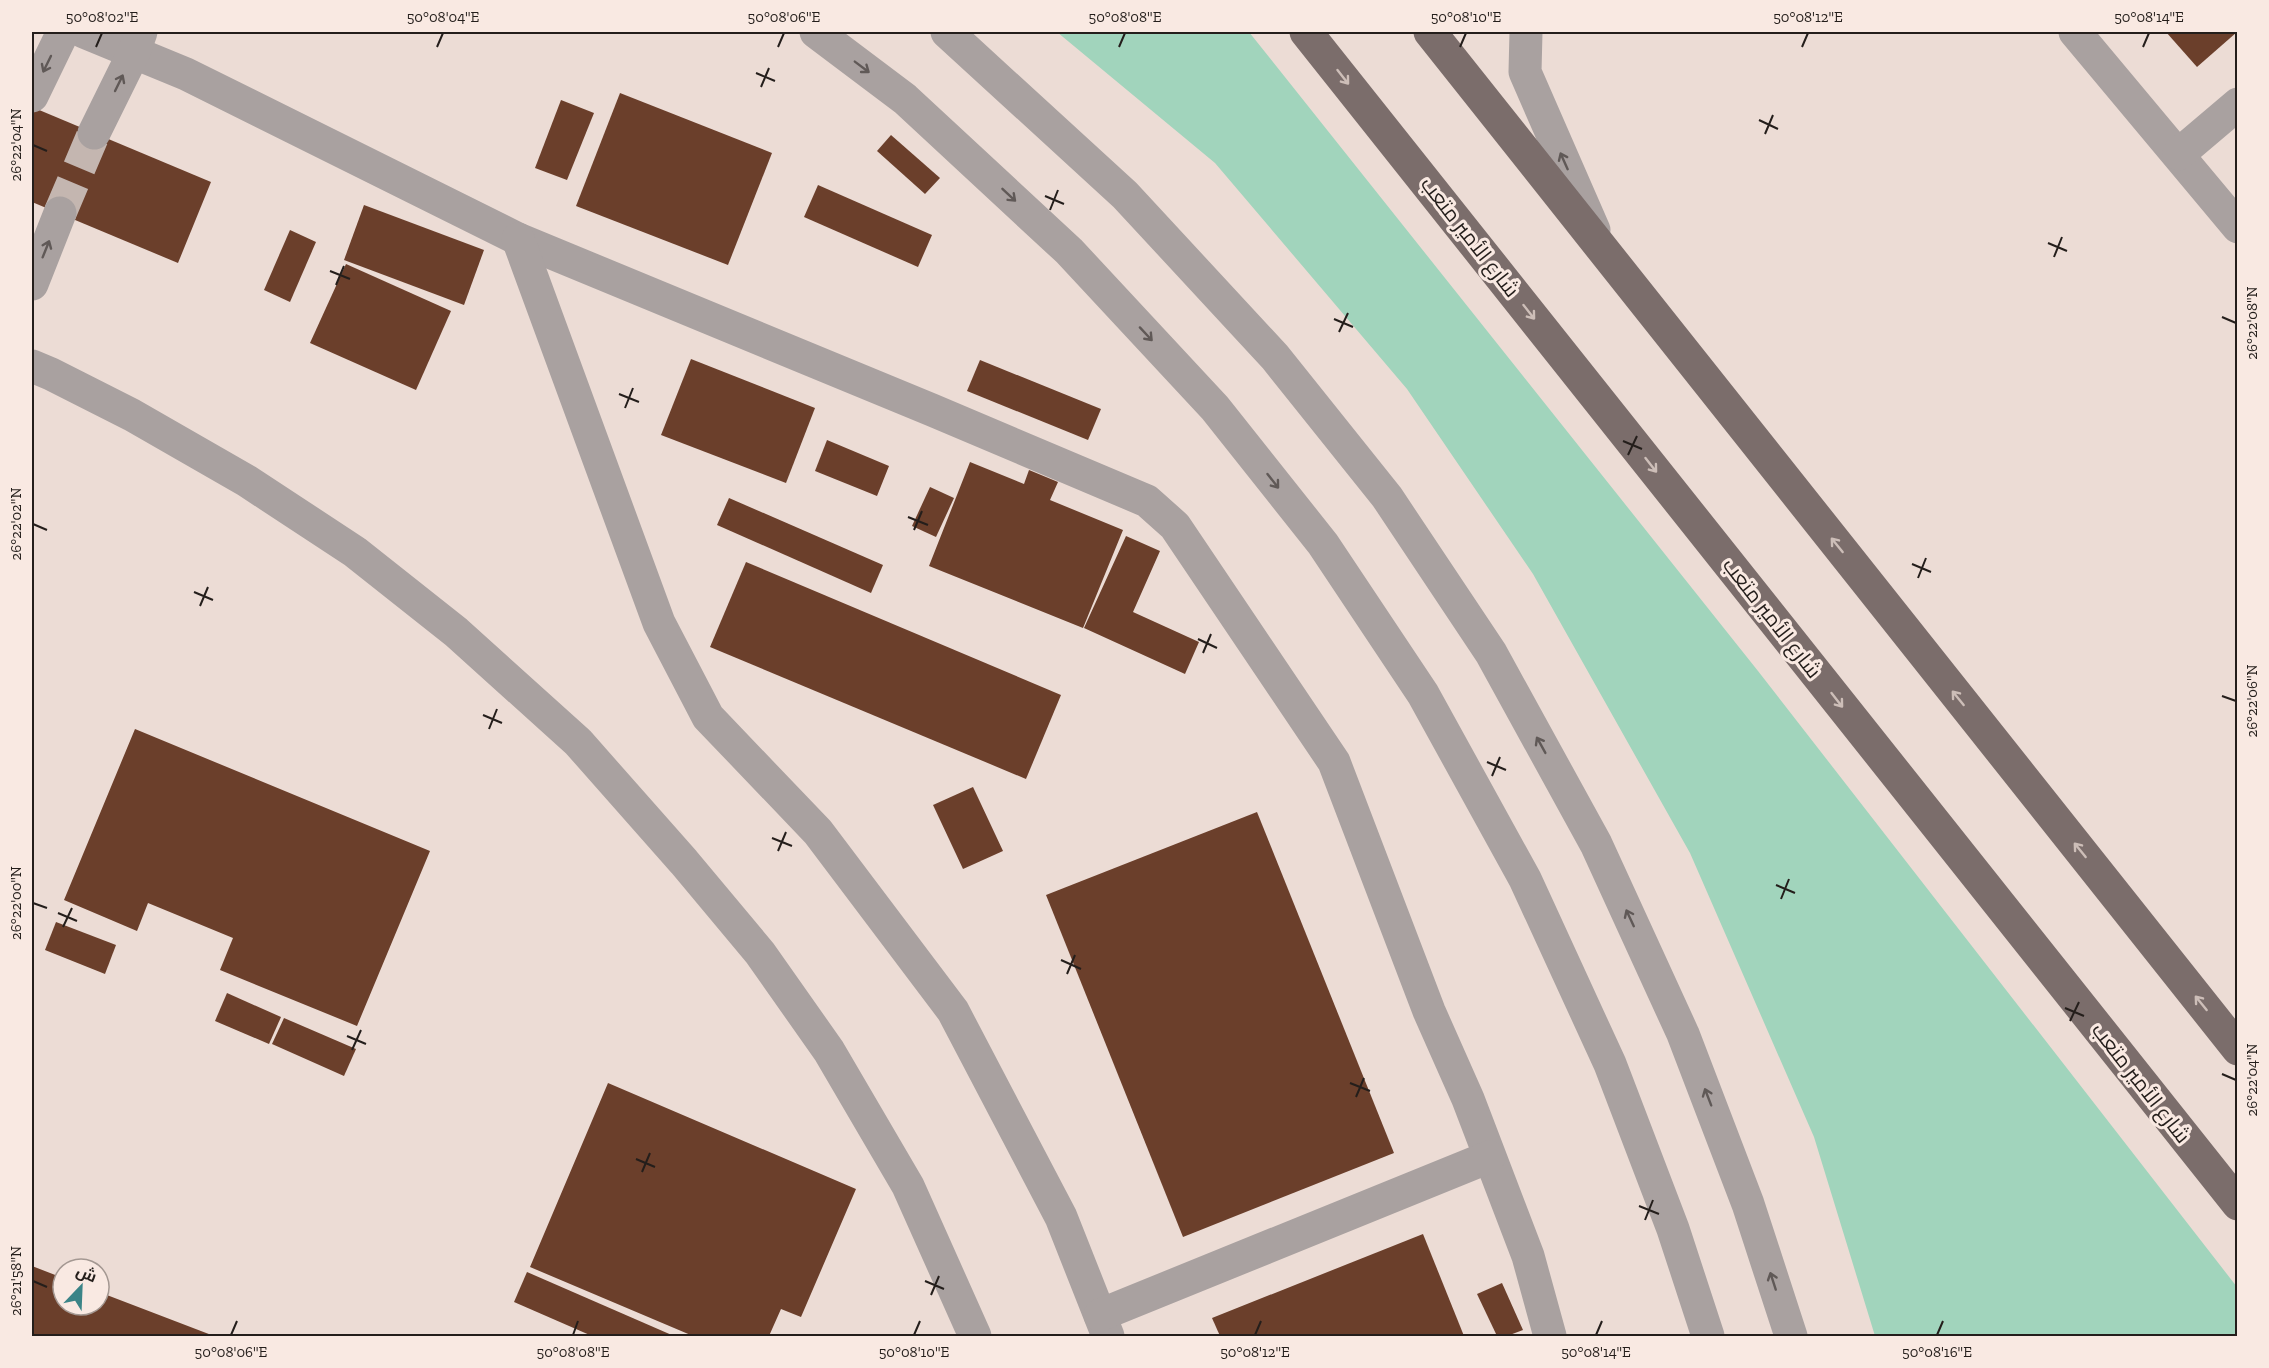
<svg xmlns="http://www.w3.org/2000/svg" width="2269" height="1368" font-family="'Zilla Slab',Cairo,serif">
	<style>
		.green { fill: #a1d4bc }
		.building { fill: #6b3f2b }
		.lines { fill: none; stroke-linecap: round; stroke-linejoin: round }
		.minor-tunnel { stroke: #c4b6b0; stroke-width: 33; stroke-dasharray: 33 16; stroke-linecap: butt }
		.minor { stroke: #a9a1a0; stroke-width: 33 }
		.primary { stroke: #7b6d6b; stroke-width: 33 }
		.oneway { stroke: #605957 }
		.oneway2 { stroke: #cdbeb8 }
		.ticks { fill: none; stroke: #241e1b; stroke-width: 2 }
		.labels { text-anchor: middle; stroke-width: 6; stroke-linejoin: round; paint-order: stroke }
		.street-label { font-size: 21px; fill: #241e1b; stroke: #f9e9e2 }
		.neatline { fill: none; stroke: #241e1b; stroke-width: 2 }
		.ticks-label { font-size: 15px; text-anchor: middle; fill: #241e1b }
	</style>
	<rect width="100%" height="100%" fill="#ecdcd5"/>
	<polygon class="green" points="1057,32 1249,32 1758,671 2237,1287 2237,1336 1875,1336 1814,1137 1690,853 1533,574 1407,389 1215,163"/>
	<g class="building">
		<polygon points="2166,32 2237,32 2197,67"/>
		<polygon points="620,93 772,153 728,265 576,206"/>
		<polygon points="561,100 594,113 567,180 535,168"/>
		<polygon points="32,107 211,182 178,263 32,202"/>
		<polygon points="891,135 940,178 925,194 877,151"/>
		<polygon points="818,185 932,235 918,267 804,217"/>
		<polygon points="364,205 484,250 464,305 344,260"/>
		<polygon points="290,230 316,242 290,302 264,290"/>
		<polygon points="346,264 451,311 416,390 310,343"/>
		<polygon points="691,359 815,408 786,483 661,435"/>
		<polygon points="980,360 1101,409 1088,440 967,391"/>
		<polygon points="827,440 889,466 877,496 815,471"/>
		<polygon points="970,462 1024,484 1029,470 1058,482 1050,500 1123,530 1083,628 929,566"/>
		<polygon points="930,487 954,498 936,537 912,526"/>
		<polygon points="729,498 883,565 871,593 717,525"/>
		<polygon points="1126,536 1160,551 1133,612 1199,642 1185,674 1084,628"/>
		<polygon points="746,562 1061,695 1026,779 710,647"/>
		<polygon points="135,729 430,851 357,1026 220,970 233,938 148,903 137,931 64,900"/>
		<polygon points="973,787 1003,851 963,869 933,805"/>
		<polygon points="1257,812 1394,1153 1183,1237 1046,895"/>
		<polygon points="56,922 116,945 105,974 45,950"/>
		<polygon points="227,993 281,1017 269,1044 215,1021"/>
		<polygon points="284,1018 356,1049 344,1076 272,1044"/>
		<polygon points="608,1083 856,1189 801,1317 781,1309 769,1336 693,1336 530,1267"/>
		<polygon points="1423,1234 1464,1336 1220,1336 1212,1318"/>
		<polygon points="32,1266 63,1278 63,1305 99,1305 99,1292 214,1336 32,1336"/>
		<polygon points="527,1272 674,1336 592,1336 514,1302"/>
		<polygon points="1502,1283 1523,1330 1507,1336 1497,1336 1477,1294"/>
	</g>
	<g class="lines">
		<polyline class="minor-tunnel" points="60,213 94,133"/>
		<g class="minor">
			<polyline points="84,32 186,74 518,239 932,410 1147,501 1175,526 1334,762 1429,1011 1468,1099 1528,1256 1550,1336"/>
			<polyline points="816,32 905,99 1069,251 1215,408 1323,544 1423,694 1525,879 1610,1064 1673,1229 1708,1336"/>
			<polyline points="947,32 1125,195 1275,357 1387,497 1491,653 1596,844 1683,1034 1748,1204 1791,1336"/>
			<polyline points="1526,32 1525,72 1594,230"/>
			<polyline points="2075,32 2238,227"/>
			<polyline points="32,96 63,32"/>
			<polyline points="94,133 134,52 141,32"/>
			<polyline points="2179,154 2238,104"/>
			<polyline points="518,239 659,623 708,717 818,832 953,1011 1061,1217 1108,1336"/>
			<polyline points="32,284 60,213"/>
			<polyline points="32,366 51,374 132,415 247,481 355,552 456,632 578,742 684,862 760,953 829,1051 908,1186 975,1336"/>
			<polyline points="1100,1315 1489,1157"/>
		</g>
		<g class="primary">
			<polyline points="1306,32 2238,1204"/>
			<polyline points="1430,32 2238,1049"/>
		</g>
	</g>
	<defs><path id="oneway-shaft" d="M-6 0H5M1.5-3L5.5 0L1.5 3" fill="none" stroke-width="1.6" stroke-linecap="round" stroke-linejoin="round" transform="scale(1.5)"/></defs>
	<g class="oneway">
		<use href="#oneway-shaft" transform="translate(47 64) rotate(116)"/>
		<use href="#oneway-shaft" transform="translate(862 67) rotate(37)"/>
		<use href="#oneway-shaft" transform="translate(119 83) rotate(-64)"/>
		<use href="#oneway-shaft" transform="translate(1564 161) rotate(-114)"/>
		<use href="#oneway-shaft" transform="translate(1009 195) rotate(43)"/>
		<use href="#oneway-shaft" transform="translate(46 249) rotate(-68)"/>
		<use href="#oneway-shaft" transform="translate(1146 334) rotate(47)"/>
		<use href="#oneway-shaft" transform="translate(1273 481) rotate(52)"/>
		<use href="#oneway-shaft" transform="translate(1541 745) rotate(-119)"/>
		<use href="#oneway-shaft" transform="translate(1630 918) rotate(-115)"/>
		<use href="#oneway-shaft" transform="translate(1708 1097) rotate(-111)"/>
		<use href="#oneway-shaft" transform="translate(1773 1281) rotate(-108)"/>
	</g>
	<g class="oneway2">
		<use href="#oneway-shaft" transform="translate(1343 77) rotate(52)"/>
		<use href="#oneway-shaft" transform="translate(1529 312) rotate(52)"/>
		<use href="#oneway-shaft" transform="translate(1651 465) rotate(52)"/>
		<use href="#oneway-shaft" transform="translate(1837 545) rotate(-129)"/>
		<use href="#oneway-shaft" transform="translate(1958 698) rotate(-129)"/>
		<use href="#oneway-shaft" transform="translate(1837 700) rotate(52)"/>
		<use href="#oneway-shaft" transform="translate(2080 850) rotate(-129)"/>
		<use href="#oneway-shaft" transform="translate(2201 1003) rotate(-129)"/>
	</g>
	<path class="ticks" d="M96,47L102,33M437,47L443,33M778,47L784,33M1119,47L1125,33M1460,47L1466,33M1802,47L1808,33M2143,47L2149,33M756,73L775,81M761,87L769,68M1759,120L1778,129M1765,134L1773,115M33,145L47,151M1045,196L1064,204M1050,210L1058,190M2048,243L2067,251M2054,257L2062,237M330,271L350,279M336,285L344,266M2222,317L2236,323M1334,319L1353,327M1339,332L1348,313M619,394L639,402M625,408L633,388M1623,441L1642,449M1628,455L1637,436M908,517L928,525M33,524L47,530M914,530L922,511M1912,564L1931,572M1918,578L1926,558M194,592L213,600M200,606L208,587M1198,639L1217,648M1203,653L1211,634M2222,696L2236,701M483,715L502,723M489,729L497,709M1487,762L1506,770M1492,776L1500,757M772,838L792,846M778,851L786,832M1776,885L1795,893M1781,899L1789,879M33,903L47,908M58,913L77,921M63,927L72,908M1061,960L1081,969M1067,974L1075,955M2065,1008L2084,1016M2070,1021L2079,1002M347,1036L366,1044M352,1050L361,1030M2222,1074L2236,1080M1350,1083L1370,1091M1356,1097L1364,1078M636,1159L655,1167M642,1172L650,1153M1639,1206L1659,1214M1645,1220L1653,1200M33,1281L47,1287M925,1281L944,1289M931,1295L939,1276M231,1335L237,1321M573,1335L578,1321M914,1335L920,1321M1255,1335L1261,1321M1596,1335L1602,1321M1937,1335L1943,1321"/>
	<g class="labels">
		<g class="street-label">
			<text transform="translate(1470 237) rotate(52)" y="7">شارع الأمير متعب</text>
			<text transform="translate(1772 618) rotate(52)" y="7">شارع الأمير متعب</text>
			<text transform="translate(2141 1083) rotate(52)" y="7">شارع الأمير متعب</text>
		</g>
	</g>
	<rect width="2269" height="1368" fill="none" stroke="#f9e9e2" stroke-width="66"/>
	<g transform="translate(81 1287) rotate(23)"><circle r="28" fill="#f9e9e2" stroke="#a49892" stroke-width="1.5"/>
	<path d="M0-4.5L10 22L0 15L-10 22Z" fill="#3b8487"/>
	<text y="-9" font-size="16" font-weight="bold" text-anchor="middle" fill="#241e1b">ش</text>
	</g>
	<rect x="33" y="33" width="2203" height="1302" class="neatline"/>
	<g class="ticks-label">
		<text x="102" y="22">50°08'02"E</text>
		<text x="443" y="22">50°08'04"E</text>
		<text x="784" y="22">50°08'06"E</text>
		<text x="1125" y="22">50°08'08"E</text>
		<text x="1466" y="22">50°08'10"E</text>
		<text x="1808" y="22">50°08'12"E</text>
		<text x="2149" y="22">50°08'14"E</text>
		<text transform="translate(16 145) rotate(-90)" y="5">26°22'04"N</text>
		<text transform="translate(2252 323) rotate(-90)" y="5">26°22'08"N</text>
		<text transform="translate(16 524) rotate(-90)" y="5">26°22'02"N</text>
		<text transform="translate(2252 701) rotate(-90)" y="5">26°22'06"N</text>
		<text transform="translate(16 903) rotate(-90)" y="5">26°22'00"N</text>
		<text transform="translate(2252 1080) rotate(-90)" y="5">26°22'04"N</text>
		<text transform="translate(16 1281) rotate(-90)" y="5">26°21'58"N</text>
		<text x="231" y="1357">50°08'06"E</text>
		<text x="573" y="1357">50°08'08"E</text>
		<text x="914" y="1357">50°08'10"E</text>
		<text x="1255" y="1357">50°08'12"E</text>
		<text x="1596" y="1357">50°08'14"E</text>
		<text x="1937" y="1357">50°08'16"E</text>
	</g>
</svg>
